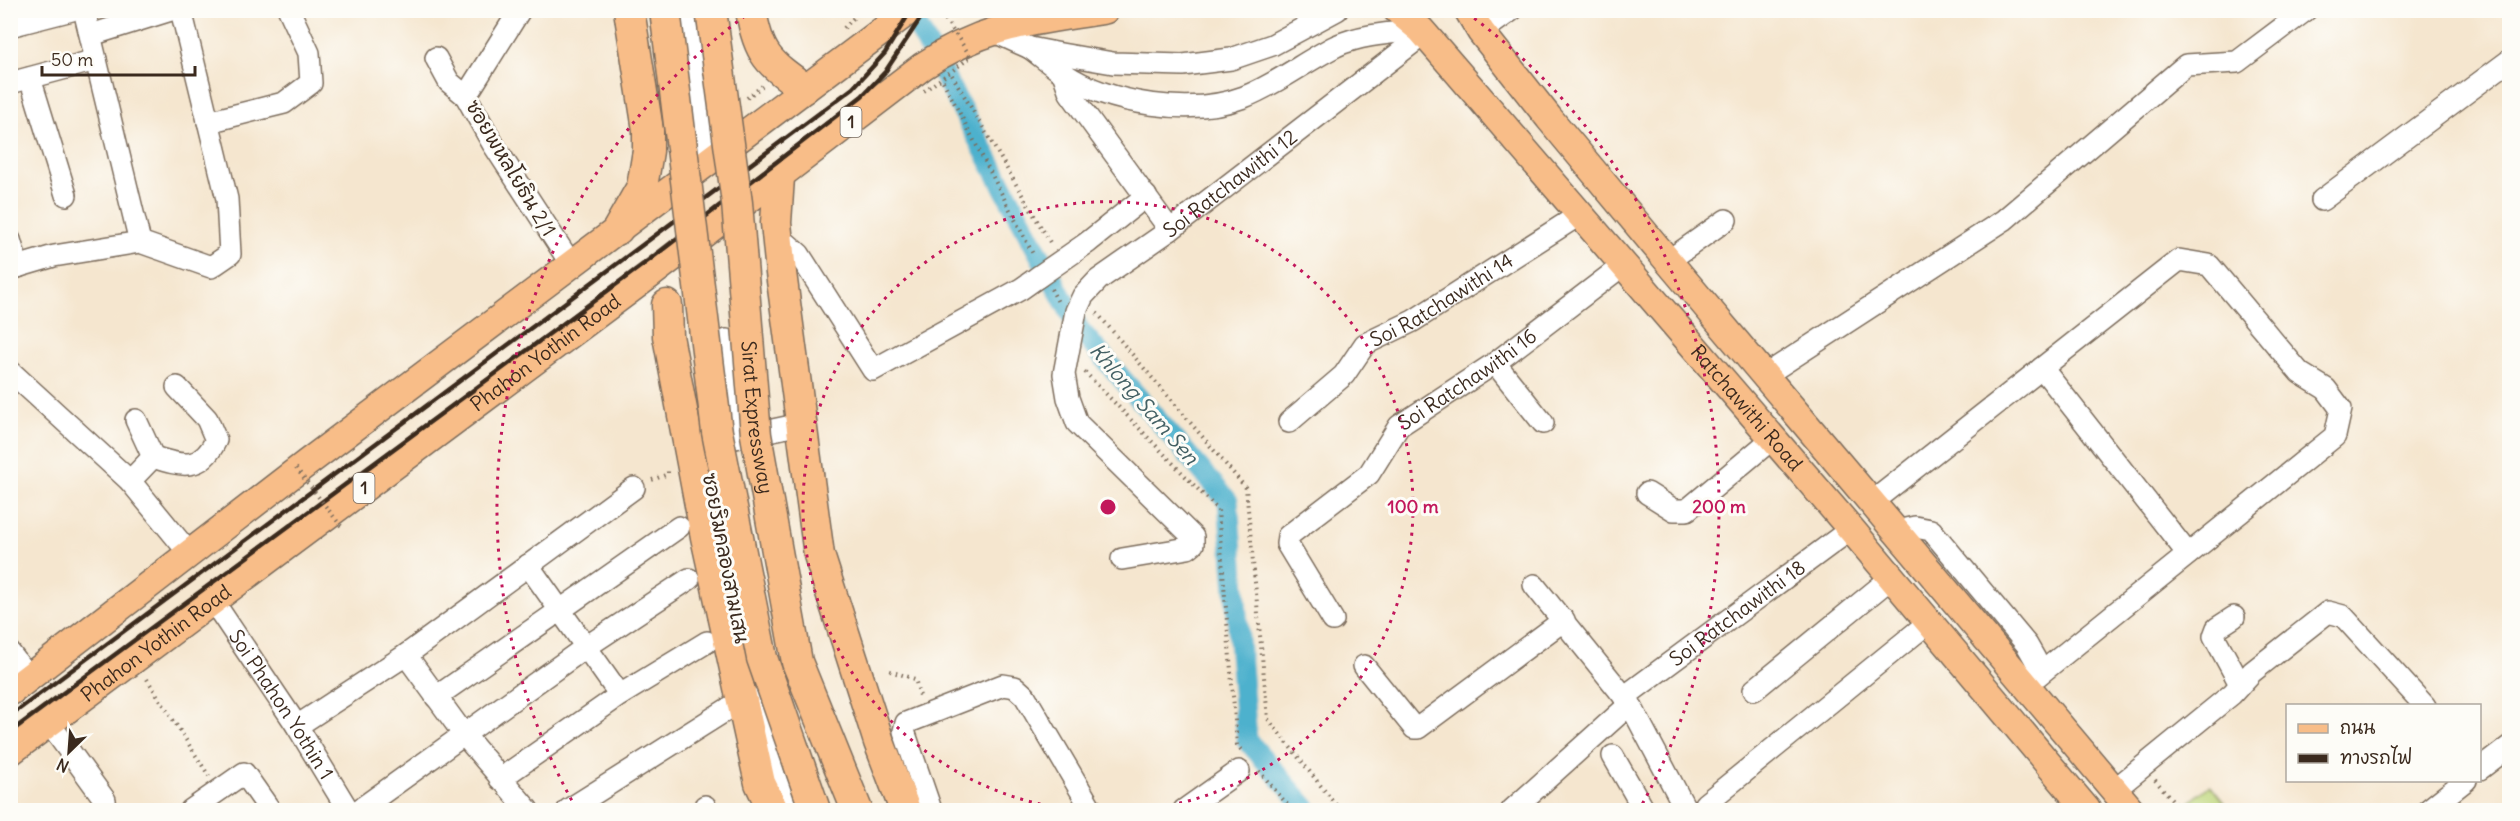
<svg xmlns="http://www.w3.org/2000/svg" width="2520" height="821" font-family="Delius,'Playpen Sans Thai',sans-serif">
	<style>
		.green { fill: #bed67a; stroke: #7c804c; stroke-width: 1.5 }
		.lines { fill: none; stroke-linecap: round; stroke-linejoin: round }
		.canal { stroke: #4eb1cd; stroke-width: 21 }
		.minor-casing { stroke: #7c6c5c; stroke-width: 24 }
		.major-casing { stroke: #7c6c5c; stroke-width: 30 }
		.highway-casing { stroke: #7c6c5c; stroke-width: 33 }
		.path { stroke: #7c6c5c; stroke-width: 4; stroke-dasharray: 1.5 4.5; stroke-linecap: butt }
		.minor { stroke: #fff; stroke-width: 21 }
		.major { stroke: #f8bd88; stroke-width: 27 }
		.highway { stroke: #f8bd88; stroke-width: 30 }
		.rail { stroke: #3b2a1e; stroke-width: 4.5 }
		.minor-bridge-casing { stroke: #7c6c5c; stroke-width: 24; stroke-linecap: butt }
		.highway-bridge-casing { stroke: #7c6c5c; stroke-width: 33; stroke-linecap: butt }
		.path-bridge { stroke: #7c6c5c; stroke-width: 4; stroke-dasharray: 1.5 4.5; stroke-linecap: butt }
		.minor-bridge { stroke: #fff; stroke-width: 21 }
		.highway-bridge { stroke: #f8bd88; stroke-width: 30 }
		.ring { fill: none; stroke: #c2185b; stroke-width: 3; stroke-dasharray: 3 6 }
		.labels { text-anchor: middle; stroke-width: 6; stroke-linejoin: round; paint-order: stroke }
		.shield { fill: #fdfcf7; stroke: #75695f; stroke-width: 1.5 }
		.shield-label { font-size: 18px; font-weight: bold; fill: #3b2a1e }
		.street-label { font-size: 20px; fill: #3b2a1e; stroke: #fdfcf7 }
		.water-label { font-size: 21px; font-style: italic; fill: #436064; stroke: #fdfcf7 }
		.centre { fill: #c2185b; stroke: #fdfcf7; stroke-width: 3 }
		.ring-label { font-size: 18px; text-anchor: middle; font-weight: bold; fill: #c2185b; stroke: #fdfcf7; stroke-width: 6; stroke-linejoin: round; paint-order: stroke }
	</style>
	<rect width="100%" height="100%" fill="#fdfcf7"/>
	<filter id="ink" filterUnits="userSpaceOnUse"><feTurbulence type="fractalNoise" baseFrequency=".0167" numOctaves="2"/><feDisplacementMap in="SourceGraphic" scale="12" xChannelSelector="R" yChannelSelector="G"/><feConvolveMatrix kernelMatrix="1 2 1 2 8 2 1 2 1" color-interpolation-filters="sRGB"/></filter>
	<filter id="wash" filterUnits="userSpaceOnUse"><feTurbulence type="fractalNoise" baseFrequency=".008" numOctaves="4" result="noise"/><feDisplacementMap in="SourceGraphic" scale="24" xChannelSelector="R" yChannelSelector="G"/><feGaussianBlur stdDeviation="1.35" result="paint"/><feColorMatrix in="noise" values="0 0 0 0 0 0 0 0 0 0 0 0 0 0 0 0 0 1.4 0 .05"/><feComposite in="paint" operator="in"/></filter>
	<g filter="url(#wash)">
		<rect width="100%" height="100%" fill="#f5e6cf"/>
		<polygon class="green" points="2210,785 2229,809 2187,810 2184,807"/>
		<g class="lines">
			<polyline class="canal" points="909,10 1079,329 1228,501 1247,740 1308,810"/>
		</g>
	</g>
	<g filter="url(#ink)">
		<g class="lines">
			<defs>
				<g id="minor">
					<polyline points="84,10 140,242"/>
					<polyline points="520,10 466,96 493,144 571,264"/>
					<polyline points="684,10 706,162"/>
					<polyline points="10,26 72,10"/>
					<polyline points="990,30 1030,48 1061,54 1113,63 1183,65 1231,59 1272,45 1337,10"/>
					<polyline points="1481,32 1512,10"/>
					<polyline points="91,35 171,10"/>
					<path d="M1030,48C1041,56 1051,65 1063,73C1108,104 1191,117 1244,97C1277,84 1304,62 1336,46C1362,34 1393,33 1421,30"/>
					<polyline points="436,58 449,82 466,96"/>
					<polyline points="1063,73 1070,93 1170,230"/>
					<polyline points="30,78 66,195"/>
					<polyline points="10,83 96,60"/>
					<polyline points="208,122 284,103 311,83 309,53 289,10"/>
					<polyline points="2322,200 2510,60"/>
					<polyline points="777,235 799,254 873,370 1021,289 1038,277"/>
					<polyline points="10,240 18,267"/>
					<polyline points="1087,243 1146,196"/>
					<polyline points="1668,261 1726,220"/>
					<polyline points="10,269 54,256 140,242 211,267 230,254 227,199 181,10"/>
					<polyline points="727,340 739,437"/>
					<polyline points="1495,363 1543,423"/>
					<polyline points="2042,368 2188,554"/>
					<polyline points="10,371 130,481 189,553"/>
					<polyline points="1764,376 2004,220 2186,65 2237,62 2306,10"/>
					<polyline points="136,420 153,457"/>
					<path id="s1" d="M1289,422L1344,375L1365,344L1413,321L1579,215"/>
					<polyline points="707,444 801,424"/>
					<path d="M130,481L153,457C181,466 201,472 216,440L207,419L177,387"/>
					<polyline points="1647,493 1674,510 1687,510 1772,439"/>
					<polyline points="1872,502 2179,260 2209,265 2300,373 2326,389 2341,409 2335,436 2026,685"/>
					<polyline points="1896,531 1915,527 1931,530 2027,645 2035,659 2039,674"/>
					<path id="s2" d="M1122,559L1188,548L1193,544V537L1077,423L1068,398L1064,374L1076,311L1083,296L1098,280L1170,230L1424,34"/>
					<polyline points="528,565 620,695"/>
					<polyline points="1534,585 1630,704 1686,810"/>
					<path id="s3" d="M213,601L297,726L348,810"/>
					<polyline points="2234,617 2217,628 2214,636 2240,684"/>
					<path id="s4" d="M1333,620L1287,544L1288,536L1369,474L1399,426L1495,363L1622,266"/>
					<polyline points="10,653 29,678"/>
					<polyline points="406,655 465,736 528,810"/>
					<polyline points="1364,666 1414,728 1418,728 1564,620"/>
					<polyline points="1754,690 1891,578"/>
					<polyline points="436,697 679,527"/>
					<path id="s5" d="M1624,697L1851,529"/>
					<polyline points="756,699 774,774 788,810"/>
					<polyline points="49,723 105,800 106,810"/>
					<polyline points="297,726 406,655 634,488"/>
					<polyline points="1613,756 1644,810"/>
					<polyline points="2480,769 2510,746"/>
					<polyline points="500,779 620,695 707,642"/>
					<polyline points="2114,790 2232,694 2252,672 2328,612 2343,616 2425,706"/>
					<polyline points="1705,804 1929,622"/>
					<polyline points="705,806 705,810"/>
					<polyline points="191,810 244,773 270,810"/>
					<polyline points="359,810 586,647 689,579"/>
					<polyline points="568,810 731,707"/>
					<polyline points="931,810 904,731 906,723 1003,685 1015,687 1025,696 1092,810"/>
					<polyline points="1184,810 1239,771"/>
					<polyline points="1512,810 1630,704"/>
					<polyline points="2428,810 2466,780"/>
				</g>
				<g id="major">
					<path id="s6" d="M1397,10L1421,30L1454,68L1851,529L2087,810"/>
					<polyline points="1468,10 1481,32 1549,118 1668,261 2131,810"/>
					<polyline points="10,692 307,463 910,10"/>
					<path id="s7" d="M10,752L651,274L923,66C986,24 1032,22 1105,10"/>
				</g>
				<g id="highway">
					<path d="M751,10C758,55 769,63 804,88"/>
					<polyline points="779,177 776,223 781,273 819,555 879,742 905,810"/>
					<polyline points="618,229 642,187 648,151 648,130 629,10"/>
					<polyline points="667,305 668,336 706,537 760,783 773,810"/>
				</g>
			</defs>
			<use href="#minor" class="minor-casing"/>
			<use href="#major" class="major-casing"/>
			<use href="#highway" class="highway-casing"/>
			<g class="path">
				<polyline points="844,28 861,10"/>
				<polyline points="952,75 1051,244"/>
				<polyline points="943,81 1034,256"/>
				<polyline points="747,98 762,86"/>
				<polyline points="1051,289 1059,304"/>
				<polyline points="1097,313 1246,488 1268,719 1340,810"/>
				<polyline points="1085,372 1218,510 1237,745 1243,752"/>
				<polyline points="652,480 668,474 668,471"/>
				<polyline points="890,671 915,679 920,696"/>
				<polyline points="147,679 209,776"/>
				<polyline points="1259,771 1292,810"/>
				<polyline points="2155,780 2181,810"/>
			</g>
			<use href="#minor" class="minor"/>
			<use href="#major" class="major"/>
			<use href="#highway" class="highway"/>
			<g class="rail">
				<polyline points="10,716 853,88 885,53 911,10"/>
				<polyline points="10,732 648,261 862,96 885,72 926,10"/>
			</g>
			<defs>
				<polyline id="minor-bridge" points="1038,277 1087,243"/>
				<g id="highway-bridge">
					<polyline points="665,10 717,432 762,658 815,810"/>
					<path id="s8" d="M711,10L737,203L756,435L797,662L857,810"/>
				</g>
			</defs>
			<use href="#minor-bridge" class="minor-bridge-casing"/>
			<use href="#highway-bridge" class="highway-bridge-casing"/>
			<g class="path-bridge">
				<polyline points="924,91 971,57 939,10"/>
				<polyline points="296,468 341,526"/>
			</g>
			<use href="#minor-bridge" class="minor-bridge"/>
			<use href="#highway-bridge" class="highway-bridge"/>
		</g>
	</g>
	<g class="ring">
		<path d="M1076 810A305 305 0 1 1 1140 810"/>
		<path d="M576 808A611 611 0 0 1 749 13M1467 13A611 611 0 0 1 1640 808"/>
	</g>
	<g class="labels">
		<g class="shield">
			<rect x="840.5" y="107" width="21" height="30" rx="4.5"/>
			<rect x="353.5" y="473" width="21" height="30" rx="4.5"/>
		</g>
		<g class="shield-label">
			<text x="851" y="128">1</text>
			<text x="364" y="494">1</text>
		</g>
		<g class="street-label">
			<text transform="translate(511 168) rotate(59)" y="7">ซอยพหลโยธิน 2/1</text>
			<text dy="7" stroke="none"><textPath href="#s2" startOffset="560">Soi Ratchawithi 12</textPath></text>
			<text dy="7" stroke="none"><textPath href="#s1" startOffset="198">Soi Ratchawithi 14</textPath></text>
			<text dy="7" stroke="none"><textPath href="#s7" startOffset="668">Phahon Yothin Road</textPath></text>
			<text dy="7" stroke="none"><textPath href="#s4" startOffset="338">Soi Ratchawithi 16</textPath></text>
			<text dy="7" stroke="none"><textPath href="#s6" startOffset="530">Ratchawithi Road</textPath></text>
			<text dy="7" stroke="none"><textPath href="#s8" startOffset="410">Sirat Expressway</textPath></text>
			<text transform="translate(726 558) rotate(79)" y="7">ซอยริมคลองสามเสน</text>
			<text dy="7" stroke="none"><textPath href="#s5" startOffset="141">Soi Ratchawithi 18</textPath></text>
			<text dy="7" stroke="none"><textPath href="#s7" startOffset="182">Phahon Yothin Road</textPath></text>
			<text dy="7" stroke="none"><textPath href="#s3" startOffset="124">Soi Phahon Yothin 1</textPath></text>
		</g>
		<g class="water-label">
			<text transform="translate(1144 404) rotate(49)" y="7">Khlong Sam Sen</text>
		</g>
	</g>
	<circle cx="1108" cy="507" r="9" class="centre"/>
	<g class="ring-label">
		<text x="1413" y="513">100 m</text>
		<text x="1719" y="513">200 m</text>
	</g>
	<rect width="2520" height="821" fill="none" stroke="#fdfcf7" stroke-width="36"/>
	<rect x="2286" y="704" width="195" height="78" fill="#fdfcf7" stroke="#afa8a0" stroke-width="1.5"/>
	<rect x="2298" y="724" width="30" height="9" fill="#f8bd88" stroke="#afa8a0" stroke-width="1.5"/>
	<text x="2340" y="734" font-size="18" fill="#3b2a1e">ถนน</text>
	<rect x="2298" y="754" width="30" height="9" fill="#3b2a1e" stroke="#afa8a0" stroke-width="1.5"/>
	<text x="2340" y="764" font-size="18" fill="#3b2a1e">ทางรถไฟ</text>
	<g transform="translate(69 752) rotate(205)" stroke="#fdfcf7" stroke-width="4.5" paint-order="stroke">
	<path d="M0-4.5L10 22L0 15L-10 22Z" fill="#3b2a1e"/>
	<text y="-9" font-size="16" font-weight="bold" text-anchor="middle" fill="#3b2a1e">N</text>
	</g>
	<path d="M42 66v9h153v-9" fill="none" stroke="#3b2a1e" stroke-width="3"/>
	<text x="51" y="66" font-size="18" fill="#3b2a1e" stroke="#fdfcf7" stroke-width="4.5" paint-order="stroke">50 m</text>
</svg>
